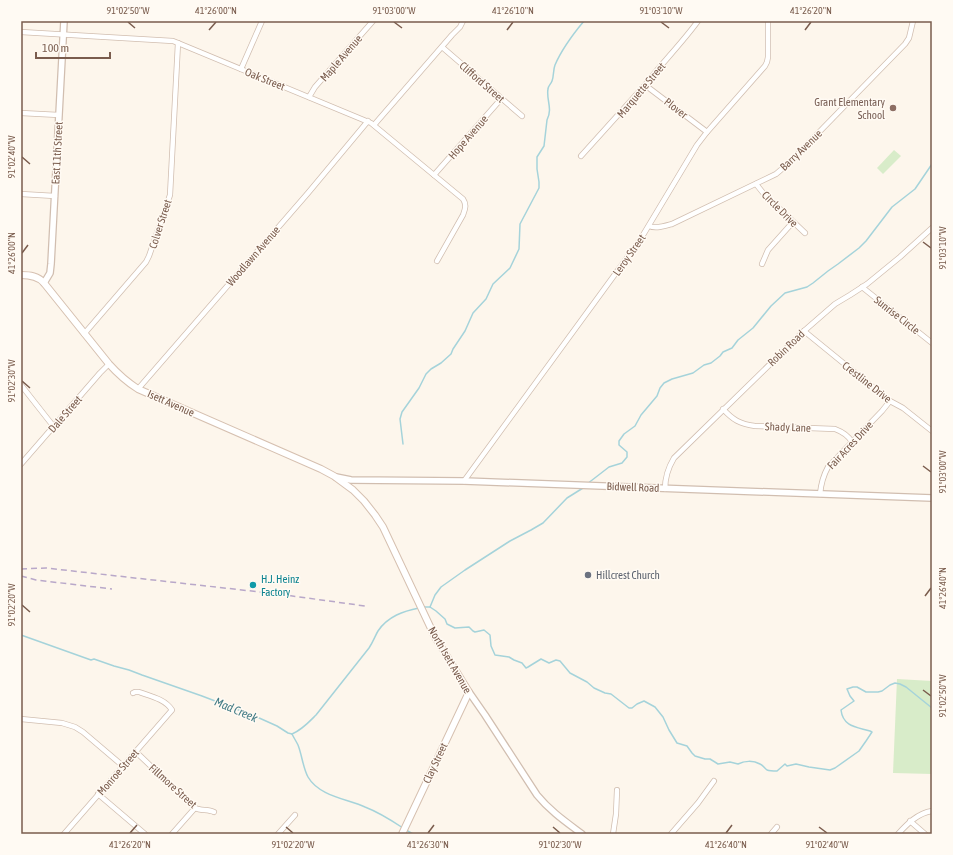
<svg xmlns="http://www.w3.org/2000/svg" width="953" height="855" font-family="'Asap Condensed',sans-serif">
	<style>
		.green { fill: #d8ecc9 }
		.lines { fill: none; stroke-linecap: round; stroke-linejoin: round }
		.stream { stroke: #a5d3da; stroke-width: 1.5 }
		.minor-casing { stroke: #d1beb0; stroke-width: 6 }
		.tertiary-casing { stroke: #d1beb0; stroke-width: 8 }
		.secondary-casing { stroke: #d6c0b0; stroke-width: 8 }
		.minor { stroke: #fff; stroke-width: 4.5 }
		.tertiary { stroke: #fff; stroke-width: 5.5 }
		.secondary { stroke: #fff; stroke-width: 6 }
		.rail { stroke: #b9a8c9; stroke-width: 1.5; stroke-dasharray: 6 4; stroke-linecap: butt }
		.ticks { fill: none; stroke: #7a5c4d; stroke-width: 1.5 }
		.education-dot { fill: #8d6e63; stroke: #fffaf3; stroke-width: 1.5 }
		.worship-dot { fill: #6b7280; stroke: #fffaf3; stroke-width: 1.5 }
		.culture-dot { fill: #0f9aa8; stroke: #fffaf3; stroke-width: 1.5 }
		.labels { text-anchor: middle; stroke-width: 3; stroke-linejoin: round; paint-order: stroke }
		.street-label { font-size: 11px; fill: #7a5c4d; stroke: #fffaf3 }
		.education-label { font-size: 11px; fill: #785e54; stroke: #fffaf3; text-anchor: end }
		.worship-label { font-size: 11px; fill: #5b616d; stroke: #fffaf3; text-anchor: start }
		.culture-label { font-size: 11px; fill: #0d838f; stroke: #fffaf3; text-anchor: start }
		.water-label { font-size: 12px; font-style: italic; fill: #437c86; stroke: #fffaf3 }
		.neatline { fill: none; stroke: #7a5c4d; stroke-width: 1.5 }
		.ticks-label { font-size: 10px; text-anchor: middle; fill: #7a5c4d }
	</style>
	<rect width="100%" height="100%" fill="#fdf6ec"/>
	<g class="green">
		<polygon points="894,150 901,156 883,174 877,168"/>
		<polygon points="897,679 932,681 932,774 893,773"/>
	</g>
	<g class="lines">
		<g class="stream">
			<path d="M403,444L400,419L402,412L419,388L426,374L431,369L441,363L451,354L453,349L465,331L473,313L486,299L493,284L510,268L519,249L520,224L539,188V182L537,169V157L544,146L547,120C553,108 546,100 548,89C548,86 551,84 552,81C554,76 553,70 555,65C561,51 574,33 584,21"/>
			<polyline points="587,484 609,467 622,463 627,457 627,452 619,445 619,441 624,434 635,426 641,415 657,396 660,388 664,383 672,379 693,373 704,365 711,363 720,356 723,352 732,348 738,340 753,328 771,306 785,293 807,287 813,283 828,271 838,264 859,248 866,241 892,207 915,189 932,164"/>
			<path d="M423,607H430L436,611L445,619L447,624L455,628L469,627L473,631L475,632L484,630L490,635L491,646L495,655L509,657L514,660L522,663L526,668L528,667L541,659L549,663L556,660L560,661L570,673L587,682L594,688L605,693L611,694L629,708H632L637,704L644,701L655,707L663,717L669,730L677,743L687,746L692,753L695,756L705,759H710L718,764L730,762L738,764C744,761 753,760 760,764C763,765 764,768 767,770C770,771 774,771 777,771L785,764L787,766L796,764L809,767L830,770L835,768L859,751L866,741L872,732L870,731C857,727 843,727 841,710L854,701L850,696L847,689L853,687H857L866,692H878L882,691L890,685L895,683L900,684L906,687L932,708"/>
			<polyline points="430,607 435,595 441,587 465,570 510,541 531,530 543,523 567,498 583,488"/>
			<polyline points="21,635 91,660 94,659 114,666 129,670 142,675 202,696 257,717 277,726 288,733 292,734"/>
			<path d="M292,734C302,730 309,722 316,715L369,648C373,642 375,636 378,631C388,616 404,611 419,608"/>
			<path d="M292,734C294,738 296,741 298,745C302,755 303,768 308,777C319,796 347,799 365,807C378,812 391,820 403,828"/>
			<polyline points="406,830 413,834"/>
		</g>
		<defs>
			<g id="minor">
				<path d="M21,32L173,41L178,43L371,123L463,199C467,205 465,209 463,215L437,261"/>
				<polyline points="442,47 522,116"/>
				<polyline points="241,69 262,21"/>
				<polyline points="645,85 707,132"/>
				<polyline points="309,97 315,87 373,21"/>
				<polyline points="21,113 59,115"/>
				<polyline points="374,125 452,35 460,27 463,21"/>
				<path d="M581,156L645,85C662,63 682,43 698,21"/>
				<polyline points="434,175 501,99"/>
				<polyline points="756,184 764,194 805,233"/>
				<polyline points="21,194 55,196"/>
				<path d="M649,226C656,229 665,226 672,224L776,174L789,163L905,44L909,38L913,21"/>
				<polyline points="762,264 768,250 793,222"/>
				<polyline points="862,287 932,343"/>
				<polyline points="804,331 885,397 890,401 903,408 932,431"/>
				<polyline points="84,334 146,262 149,256 167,204 170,195 178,43"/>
				<polyline points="21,385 54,427"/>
				<polyline points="138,389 308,193 368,121"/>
				<path d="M723,409C733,420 740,424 755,426L835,429C843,432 848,435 852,442"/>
				<polyline points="21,464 100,373 109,364"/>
				<polyline points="464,481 640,240 697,145 707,132 765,66 767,62 768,57 768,21"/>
				<path d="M665,489C665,477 668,468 674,458L804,331L835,304L850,295L867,284L900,257L932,228"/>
				<path d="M820,494C821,484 823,476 828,467L882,411L890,401"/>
				<polyline points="21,719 62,723 75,727 83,732 123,766"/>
				<path d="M136,752L195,808C201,811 208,809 214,812"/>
				<polyline points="98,794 145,834"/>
				<polyline points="910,821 925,834"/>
				<path d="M64,834L172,710C165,699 150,696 139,692H135L133,693"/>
				<polyline points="172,834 195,808"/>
				<polyline points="278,834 295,815"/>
				<polyline points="613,834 616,814 617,790"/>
				<polyline points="671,834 698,803 714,781"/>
				<polyline points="771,834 777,827"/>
				<path d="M898,834C907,824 918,813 932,811"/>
			</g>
			<g id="tertiary">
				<polyline points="44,283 50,273 51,264 64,21"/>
				<polyline points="336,477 351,480 464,481 932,498"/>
				<path d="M469,692L485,715L537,795C550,811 566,822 582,834"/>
			</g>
			<path id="secondary" d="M21,275C30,275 38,276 44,283L109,364C118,374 127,382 138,389L321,469L334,476L353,490L364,501L375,515L383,527L435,637L469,692L402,834"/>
		</defs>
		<use href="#minor" class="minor-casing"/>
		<use href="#tertiary" class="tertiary-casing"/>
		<use href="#secondary" class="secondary-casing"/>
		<use href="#minor" class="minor"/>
		<use href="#tertiary" class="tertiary"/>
		<use href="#secondary" class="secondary"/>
		<g class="rail">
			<polyline points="21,569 46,568 278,594 365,606"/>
			<polyline points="21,576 36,580 112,589"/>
		</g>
	</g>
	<path class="ticks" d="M128,22L135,28M394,22L402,28M661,22L669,28M209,30L216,22M507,30L513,22M805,30L811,22M22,157L30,164M923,242L931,248M22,253L28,245M22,381L30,388M923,466L931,472M925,596L931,588M22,605L30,612M923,690L931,696M286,827L293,833M553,827L560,833M819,827L827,833M130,833L137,825M428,833L434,825M726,833L732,825"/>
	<circle class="education-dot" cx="893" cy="108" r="4"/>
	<circle class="worship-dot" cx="588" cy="575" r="4"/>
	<circle class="culture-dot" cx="253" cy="585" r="4"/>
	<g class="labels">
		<g class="street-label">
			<text transform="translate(341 58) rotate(-49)" y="4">Maple Avenue</text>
			<text transform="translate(265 79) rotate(22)" y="4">Oak Street</text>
			<text transform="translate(482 82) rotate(41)" y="4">Clifford Street</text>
			<text transform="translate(641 90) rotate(-50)" y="4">Marquette Street</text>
			<text transform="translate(676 108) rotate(38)" y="4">Plover</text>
			<text transform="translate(468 137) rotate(-49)" y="4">Hope Avenue</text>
			<text transform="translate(801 150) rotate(-44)" y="4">Barry Avenue</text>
			<text transform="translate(57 153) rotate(-87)" y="4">East 11th Street</text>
			<text transform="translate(780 209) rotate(45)" y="4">Circle Drive</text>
			<text transform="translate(160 224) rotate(-72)" y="4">Colver Street</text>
			<text transform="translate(629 255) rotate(-55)" y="4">Leroy Street</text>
			<text transform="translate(253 256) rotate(-49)" y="4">Woodlawn Avenue</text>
			<text transform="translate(897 315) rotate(38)" y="4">Sunrise Circle</text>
			<text transform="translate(786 348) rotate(-44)" y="4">Robin Road</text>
			<text transform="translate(867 382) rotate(38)" y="4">Crestline Drive</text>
			<text transform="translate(171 403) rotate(24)" y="4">Isett Avenue</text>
			<text transform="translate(65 414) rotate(-49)" y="4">Dale Street</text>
			<text transform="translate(788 427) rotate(2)" y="4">Shady Lane</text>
			<text transform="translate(850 445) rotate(-47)" y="4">Fair Acres Drive</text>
			<text transform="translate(633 487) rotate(2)" y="4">Bidwell Road</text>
			<text transform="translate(450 660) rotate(60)" y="4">North Isett Avenue</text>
			<text transform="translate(435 763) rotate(-65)" y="4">Clay Street</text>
			<text transform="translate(118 772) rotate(-49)" y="4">Monroe Street</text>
			<text transform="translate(173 786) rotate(42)" y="4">Fillmore Street</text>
		</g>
		<g class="education-label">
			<text x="885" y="106">Grant Elementary<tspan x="885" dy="13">School</tspan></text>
		</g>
		<g class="worship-label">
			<text x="596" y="579">Hillcrest Church</text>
		</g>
		<g class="culture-label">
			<text x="261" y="583">H.J. Heinz<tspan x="261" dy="13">Factory</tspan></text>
		</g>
		<g class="water-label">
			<text transform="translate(236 710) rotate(23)" y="4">Mad Creek</text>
		</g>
	</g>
	<rect width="953" height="855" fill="none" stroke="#fffaf3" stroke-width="44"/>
	<path d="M36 52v6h74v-6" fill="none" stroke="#7a5c4d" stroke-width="2"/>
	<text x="42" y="52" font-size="12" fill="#7a5c4d" stroke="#fffaf3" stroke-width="3" paint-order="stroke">100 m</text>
	<rect x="22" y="22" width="909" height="811" class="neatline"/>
	<g class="ticks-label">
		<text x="128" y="14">91°02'50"W</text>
		<text x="216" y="14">41°26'00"N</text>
		<text x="394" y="14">91°03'00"W</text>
		<text x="513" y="14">41°26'10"N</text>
		<text x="661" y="14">91°03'10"W</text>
		<text x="811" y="14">41°26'20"N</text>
		<text transform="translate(11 157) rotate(-90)" y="4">91°02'40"W</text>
		<text transform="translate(942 248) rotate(-90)" y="4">91°03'10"W</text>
		<text transform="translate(11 253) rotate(-90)" y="4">41°26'00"N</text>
		<text transform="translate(11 381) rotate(-90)" y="4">91°02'30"W</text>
		<text transform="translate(942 472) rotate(-90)" y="4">91°03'00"W</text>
		<text transform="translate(942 588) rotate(-90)" y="4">41°26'40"N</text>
		<text transform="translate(11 605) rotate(-90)" y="4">91°02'20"W</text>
		<text transform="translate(942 696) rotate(-90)" y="4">91°02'50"W</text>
		<text x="130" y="848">41°26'20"N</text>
		<text x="293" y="848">91°02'20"W</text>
		<text x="428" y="848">41°26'30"N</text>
		<text x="560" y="848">91°02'30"W</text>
		<text x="726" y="848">41°26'40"N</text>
		<text x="827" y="848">91°02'40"W</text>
	</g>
</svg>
